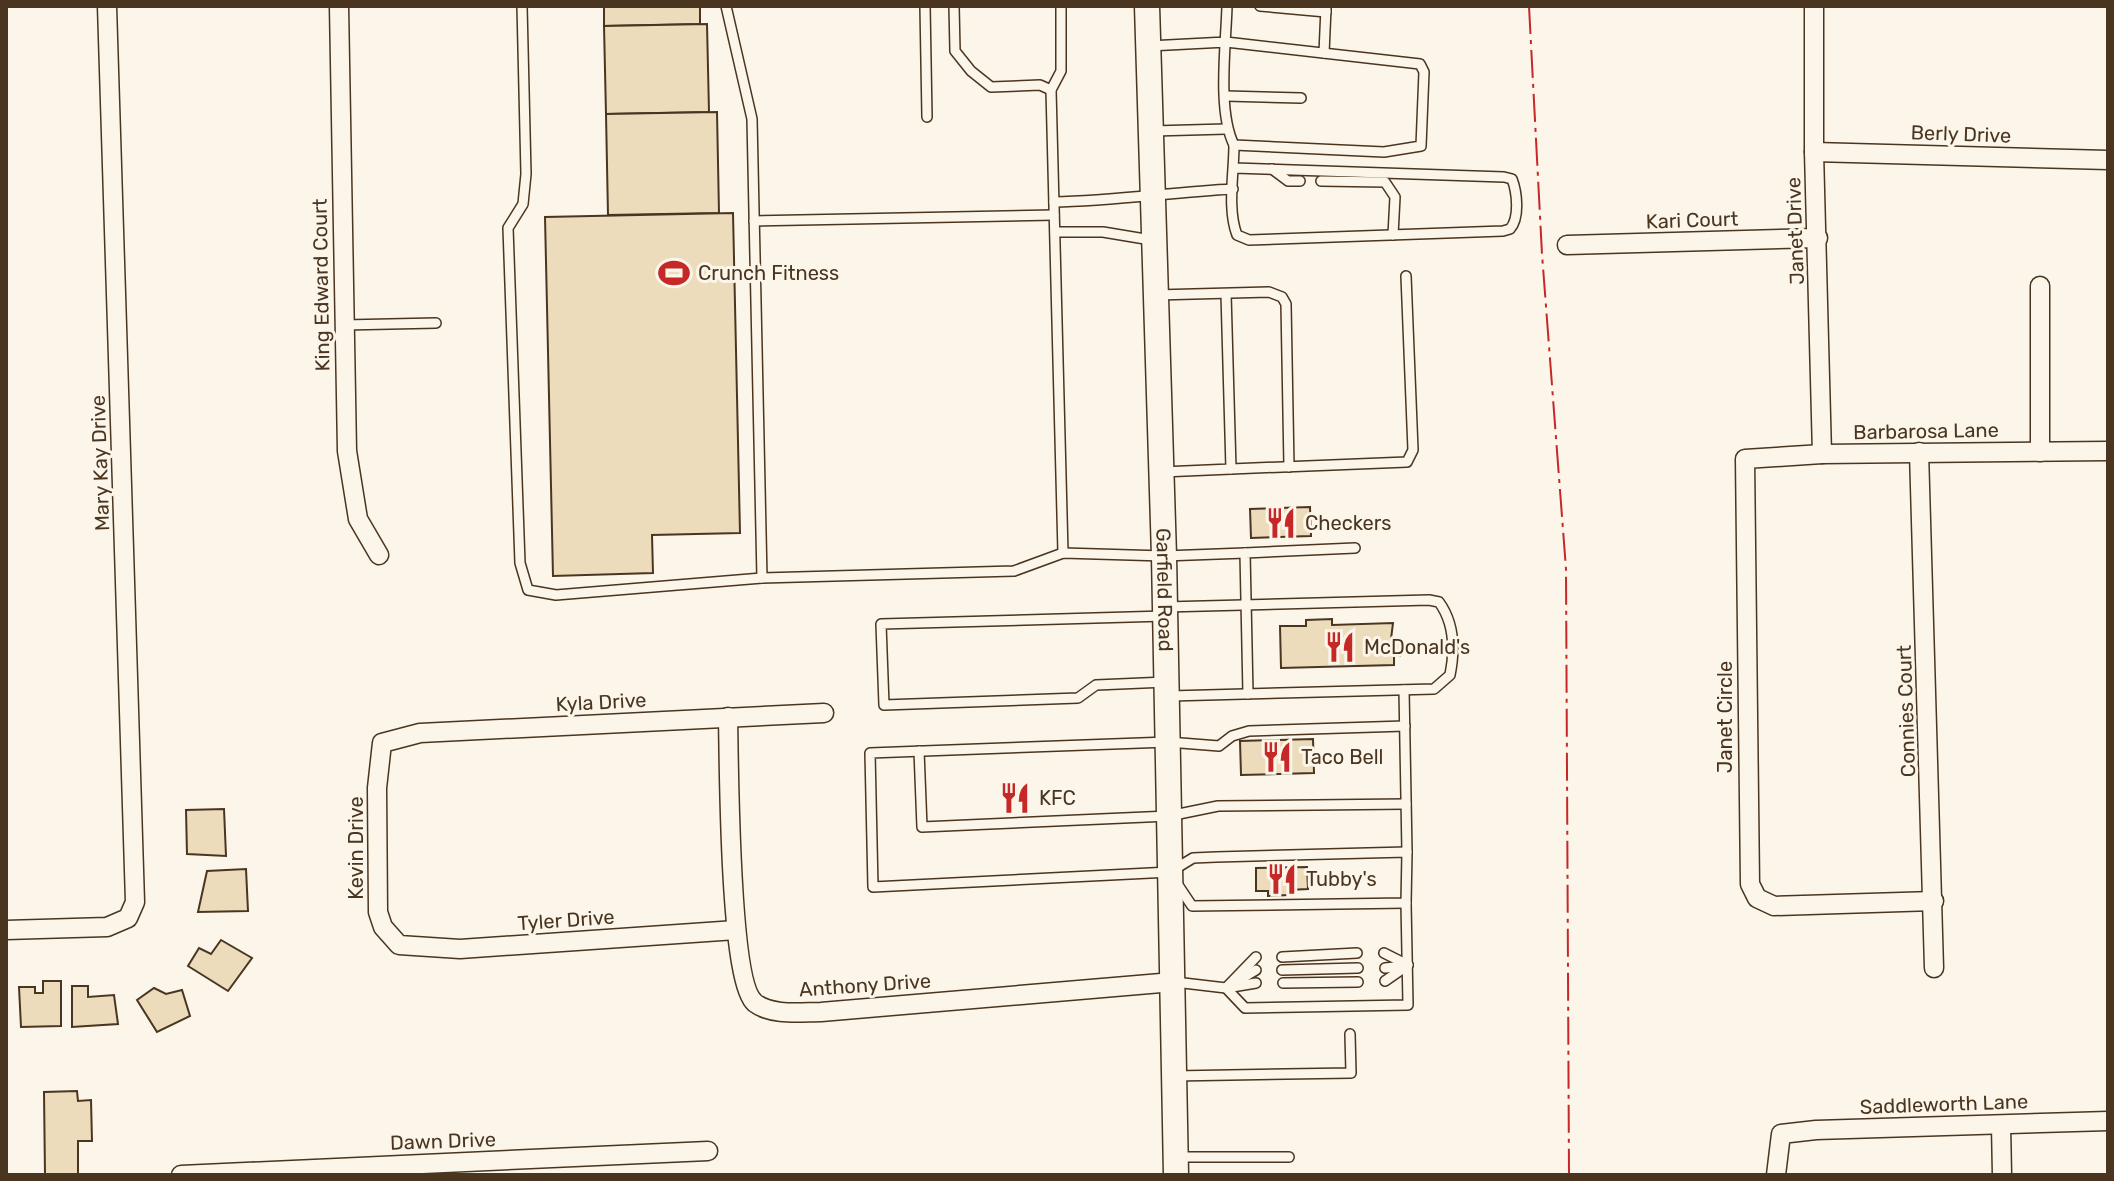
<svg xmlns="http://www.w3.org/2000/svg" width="2114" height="1181" font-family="Rubik,sans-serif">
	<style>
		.building { fill: #ecdcbc; stroke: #4a3520; stroke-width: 2 }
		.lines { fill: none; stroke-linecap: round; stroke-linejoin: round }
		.lane-casing { stroke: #4a3520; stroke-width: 12 }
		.street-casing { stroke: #4a3520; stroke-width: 21 }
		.secondary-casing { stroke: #4a3520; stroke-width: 27 }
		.lane { stroke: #fbf6e9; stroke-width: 9 }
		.street { stroke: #fbf6e9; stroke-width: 18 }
		.secondary { stroke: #fbf6e9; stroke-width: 24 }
		.power { stroke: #c62828; stroke-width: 2; stroke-dasharray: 28 6 4 6; stroke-linecap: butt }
		.labels { text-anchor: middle; stroke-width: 6; stroke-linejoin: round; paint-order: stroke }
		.street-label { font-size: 20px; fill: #4a3520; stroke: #fbf6e9 }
		.poi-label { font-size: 20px; fill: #4a3520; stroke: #fbf6e9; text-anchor: start }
	</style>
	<rect width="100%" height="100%" fill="#fbf6e9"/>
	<g class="building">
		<polygon points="604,6 700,6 700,24 604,26"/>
		<polygon points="707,24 709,112 606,114 604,26"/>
		<polygon points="717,112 719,213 608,215 606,114"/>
		<polygon points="733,213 740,533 652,535 653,573 553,576 545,217"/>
		<polygon points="1310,507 1311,536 1251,538 1250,509"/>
		<polygon points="1332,619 1332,625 1393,623 1391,639 1400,638 1400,656 1394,656 1394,665 1281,668 1280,626 1306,626 1306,620"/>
		<polygon points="1313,739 1314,773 1241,775 1240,741"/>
		<polygon points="224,809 226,856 187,854 186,810"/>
		<polygon points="1307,867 1308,889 1288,890 1288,895 1268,896 1268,891 1256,891 1256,868"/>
		<polygon points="246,869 248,911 198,912 207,871"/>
		<polygon points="221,940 252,958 228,991 188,966 199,948 211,954"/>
		<polygon points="43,981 61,981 61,1026 21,1027 19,987 35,987 35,993 43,993"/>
		<polygon points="72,986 88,986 88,997 114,995 118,1024 72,1027"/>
		<polygon points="154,988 166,994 182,990 190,1016 157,1032 137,1000"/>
		<polygon points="77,1091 78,1101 91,1100 92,1141 78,1141 78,1175 45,1175 44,1092"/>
	</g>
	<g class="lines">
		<defs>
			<g id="lane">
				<polyline points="522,6 526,174 523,204 508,228 520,563 528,590 556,595 762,578 1014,571 1063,553 1164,556 1245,553"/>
				<polyline points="726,6 752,119 762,578"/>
				<polyline points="925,6 927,117"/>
				<polyline points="954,6 955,51 971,71 991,87 1040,85 1051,90"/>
				<polyline points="1061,6 1061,71 1051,90 1063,553"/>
				<polyline points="1260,6 1326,12"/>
				<path d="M1149,46L1226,42L1420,64L1424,72L1421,146L1384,152L1234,145C1217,111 1226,45 1227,6"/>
				<polyline points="1324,53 1326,8"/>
				<polyline points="1226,96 1301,98"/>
				<polyline points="1153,131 1226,129"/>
				<path d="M1234,168L1504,177L1512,179C1517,192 1520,218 1510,229L1503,231L1249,240L1237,235C1227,209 1234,173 1234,145"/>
				<polyline points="1272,169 1288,181 1300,181"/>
				<polyline points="1321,181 1385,182 1395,197 1393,235"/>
				<path d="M1054,202C1114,201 1173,192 1233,189"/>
				<polyline points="754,221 1054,215"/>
				<polyline points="1055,232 1103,232 1151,240"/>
				<polyline points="1156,295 1269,292 1282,297 1286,304 1289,467"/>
				<polyline points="344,325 436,323"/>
				<polyline points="1231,469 1407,462 1413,450 1406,276"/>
				<polyline points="1162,472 1231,469 1226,294"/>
				<path d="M1165,607L1429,600L1439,602C1455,624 1455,650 1450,675L1434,689L1170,696"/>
				<polyline points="1165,616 881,624 884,705 1078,698 1096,685 1166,682"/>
				<polyline points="1404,690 1407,852"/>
				<polyline points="1248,694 1245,553 1355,548"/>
				<polyline points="919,751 922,827 1169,816 1218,806 1406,804"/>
				<polyline points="1176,882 1192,906 1406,903 1407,852 1216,857 1193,858 1170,872 873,887 870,753 1168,742 1219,746 1232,736 1249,731 1405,726"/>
				<polyline points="1384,953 1408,965"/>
				<polyline points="1282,957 1357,953"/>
				<polyline points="1385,968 1404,966"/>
				<polyline points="1282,970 1358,968"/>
				<polyline points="1385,981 1408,965"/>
				<polyline points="1175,982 1226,988 1245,1008 1408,1005 1406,903"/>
				<polyline points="1236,982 1256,970"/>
				<polyline points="1283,983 1358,982"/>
				<polyline points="1232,987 1256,983"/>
				<polyline points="1226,988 1256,957"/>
				<polyline points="1174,1076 1351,1073 1350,1034"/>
				<polyline points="1176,1157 1289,1157"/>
			</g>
			<g id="street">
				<polyline points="339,6 347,451 358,519 379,555"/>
				<polyline points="1814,6 1814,152 1822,454"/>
				<polyline points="1814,152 2108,160"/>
				<polyline points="1567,245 1818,238"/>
				<polyline points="2040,286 2040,452"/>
				<polyline points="1919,452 1934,968"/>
				<path d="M728,717C729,761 729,982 755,1003C772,1016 801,1012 821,1012L1173,982"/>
				<polyline points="1934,901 1774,906 1757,898 1750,884 1745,459 1822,454 2108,451"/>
				<polyline points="6,930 107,927 128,918 135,902 107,6"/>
				<polyline points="736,930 460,949 399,945 383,927 378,912 377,788 382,743 420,733 824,713"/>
				<polyline points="2001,1125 2002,1175"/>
				<polyline points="181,1175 708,1151"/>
				<polyline points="1776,1175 1781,1134 1816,1130 2108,1121"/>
			</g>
			<g id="secondary">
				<path id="s1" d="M1147,6L1164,556L1176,1175"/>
			</g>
		</defs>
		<use href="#lane" class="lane-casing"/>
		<use href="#street" class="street-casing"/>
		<use href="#secondary" class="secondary-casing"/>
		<use href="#lane" class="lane"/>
		<use href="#street" class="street"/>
		<use href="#secondary" class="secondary"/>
		<polyline class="power" points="1529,6 1542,254 1566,569 1569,1175"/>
	</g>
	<defs>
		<symbol id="stadium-bare" viewBox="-9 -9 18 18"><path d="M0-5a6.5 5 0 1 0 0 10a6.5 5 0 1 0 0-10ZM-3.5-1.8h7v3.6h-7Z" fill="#c62828" stroke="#fbf6e9" stroke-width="2.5" paint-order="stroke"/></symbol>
		<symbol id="restaurant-bare" viewBox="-9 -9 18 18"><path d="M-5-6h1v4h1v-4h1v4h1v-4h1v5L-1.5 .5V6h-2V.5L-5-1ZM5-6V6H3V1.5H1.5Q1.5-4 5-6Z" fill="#c62828" stroke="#fbf6e9" stroke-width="2.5" paint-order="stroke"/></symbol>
	</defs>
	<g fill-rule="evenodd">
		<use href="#stadium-bare" x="652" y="251" width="44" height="44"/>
		<use href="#restaurant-bare" x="1259" y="501" width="44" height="44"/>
		<use href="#restaurant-bare" x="1318" y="625" width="44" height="44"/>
		<use href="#restaurant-bare" x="1255" y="735" width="44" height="44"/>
		<use href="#restaurant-bare" x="993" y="776" width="44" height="44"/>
		<use href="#restaurant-bare" x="1260" y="857" width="44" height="44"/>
	</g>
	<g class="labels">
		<g class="street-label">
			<text transform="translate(1961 134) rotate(2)" y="7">Berly Drive</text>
			<text transform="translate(1692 220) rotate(-2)" y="7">Kari Court</text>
			<text transform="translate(1795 231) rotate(-92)" y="7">Janet Drive</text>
			<text transform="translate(321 285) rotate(-91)" y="7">King Edward Court</text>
			<text transform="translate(1926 431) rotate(-1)" y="7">Barbarosa Lane</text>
			<text transform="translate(100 463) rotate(-92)" y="7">Mary Kay Drive</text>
			<text dy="7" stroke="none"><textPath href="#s1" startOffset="584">Garfield Road</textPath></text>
			<text transform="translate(601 702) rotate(-3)" y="7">Kyla Drive</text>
			<text transform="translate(1906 711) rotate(-92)" y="7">Connies Court</text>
			<text transform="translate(1725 717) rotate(-90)" y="7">Janet Circle</text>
			<text transform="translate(356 848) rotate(-90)" y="7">Kevin Drive</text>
			<text transform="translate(566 920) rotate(-4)" y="7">Tyler Drive</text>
			<text transform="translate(865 985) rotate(-4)" y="7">Anthony Drive</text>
			<text transform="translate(1944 1104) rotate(-2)" y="7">Saddleworth Lane</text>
			<text transform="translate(443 1141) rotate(-2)" y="7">Dawn Drive</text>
		</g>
		<g class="poi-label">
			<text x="698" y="280">Crunch Fitness</text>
			<text x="1305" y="530">Checkers</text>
			<text x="1364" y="654">McDonald's</text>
			<text x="1301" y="764">Taco Bell</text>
			<text x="1039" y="805">KFC</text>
			<text x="1306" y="886">Tubby's</text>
		</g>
	</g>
	<rect width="2114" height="1181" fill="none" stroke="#4a3520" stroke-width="16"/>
</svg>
